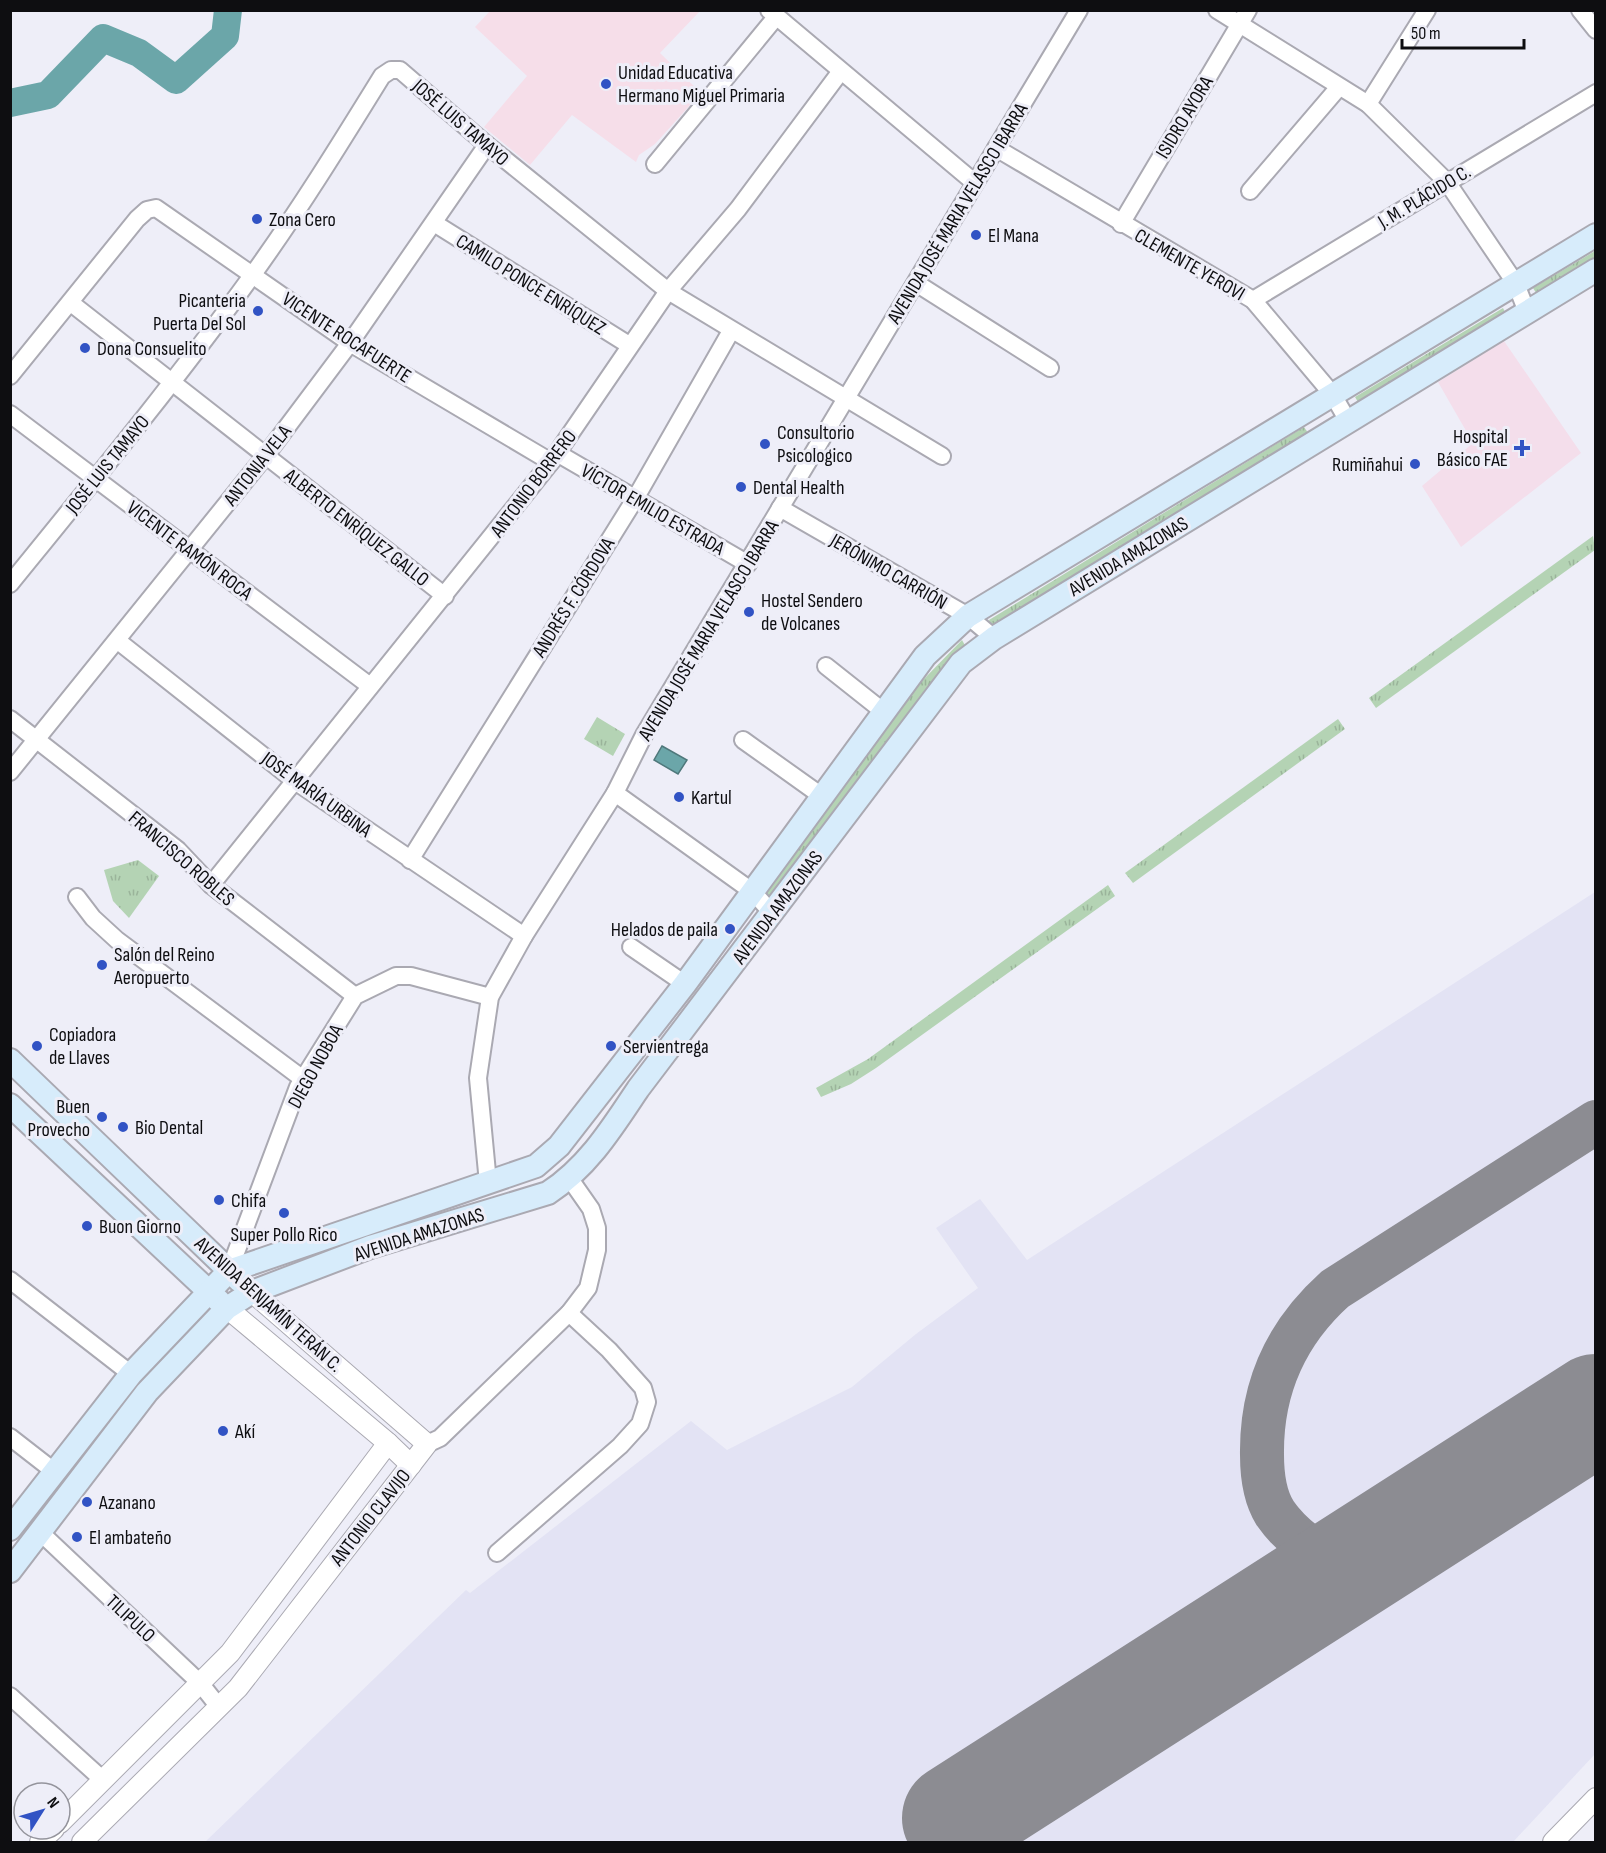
<svg xmlns="http://www.w3.org/2000/svg" width="1606" height="1853" font-family="'Sofia Sans Condensed',sans-serif">
	<style>
		.built { fill: #e3e3f4 }
		.education { fill: #f6dee9 }
		.medical { fill: #f4deeb }
		.grass { fill: url(#grass-tufts) }
		.water { fill: #6ba6a9; stroke: #4f787b; stroke-width: 1.5 }
		.lines { fill: none; stroke-linecap: round; stroke-linejoin: round }
		.river { stroke: #6ba6a9; stroke-width: 28 }
		.taxiway { stroke: #8c8c92; stroke-width: 44 }
		.runway { stroke: #8c8c92; stroke-width: 110 }
		.minor-casing { stroke: #aaa9b2; stroke-width: 20 }
		.tertiary-casing { stroke: #aaa9b2; stroke-width: 22 }
		.secondary-casing { stroke: #aaa9b2; stroke-width: 26 }
		.minor { stroke: #fff; stroke-width: 16 }
		.tertiary { stroke: #fff; stroke-width: 20 }
		.secondary { stroke: #d7ecfb; stroke-width: 22 }
		.poi-dot { fill: #3153c4; stroke: #eeeef8; stroke-width: 2 }
		.labels { text-anchor: middle; stroke-width: 6; stroke-linejoin: round; paint-order: stroke }
		.poi-label { font-size: 20px; fill: #0e0e11; stroke: #eeeef8; text-anchor: start }
		.street-label { font-size: 20px; fill: #0e0e11; stroke: #eeeef8 }
	</style>
	<defs>
		<pattern id="grass-tufts" width="24" height="20" patternUnits="userSpaceOnUse" patternTransform="scale(1.5)"><rect width="24" height="20" fill="#b4d3b4"/><path d="M3 7l-1-3M5 7V3M7 7l1-3M15 17l-1-3M17 17v-4M19 17l1-3" fill="none" stroke="#9ab49a"/></pattern>
	</defs>
	<rect width="100%" height="100%" fill="#eeeef8"/>
	<polygon class="built" points="1595,892 1595,1754 1513,1842 205,1842 466,1590 470,1593 691,1421 727,1450 852,1387 916,1334 978,1288 936,1228 980,1199 1027,1260"/>
	<polygon class="education" points="490,11 700,11 660,53 701,93 655,144 639,155 636,162 572,115 530,165 484,127 527,76 475,27"/>
	<polygon class="medical" points="1504,341 1581,453 1461,547 1422,486 1473,443 1438,382"/>
	<g class="grass">
		<polygon points="1595,251 1595,261 1538,296 1533,288"/>
		<polygon points="1503,308 1506,314 1358,402 1355,397"/>
		<polygon points="1304,427 1308,433 993,630 989,620"/>
		<polygon points="1593,536 1595,550 1376,708 1369,698"/>
		<polygon points="962,640 966,647 772,906 762,899 921,682"/>
		<polygon points="597,717 625,734 613,756 584,739"/>
		<polygon points="1338,719 1345,729 1133,883 1125,873"/>
		<polygon points="138,860 159,876 129,918 113,901 104,870"/>
		<polygon points="1108,885 1115,896 876,1068 851,1084 821,1097 816,1088 868,1059"/>
	</g>
	<polygon class="water" points="662,746 687,760 678,774 654,760"/>
	<g class="lines">
		<polyline class="river" points="10,103 48,95 103,38 139,53 176,80 225,36 228,10"/>
		<path class="taxiway" d="M1347,1569C1319,1555 1293,1539 1275,1513C1265,1497 1262,1475 1262,1455C1261,1389 1286,1333 1335,1289L1596,1122"/>
		<polyline class="runway" points="957,1818 1596,1409"/>
		<defs>
			<g id="minor">
				<polyline points="769,10 975,183"/>
				<polyline points="1217,10 1368,104 1447,182 1516,284 1527,312"/>
				<polyline points="1580,10 1596,30"/>
				<polyline points="1368,104 1427,10"/>
				<polyline points="996,148 1253,300 1333,395 1348,421"/>
				<polyline points="655,164 776,17"/>
				<polyline points="1250,191 1339,87"/>
				<polyline points="434,223 629,345"/>
				<polyline points="1121,224 1248,10"/>
				<polyline points="916,283 1050,368"/>
				<polyline points="1253,300 1596,93"/>
				<polyline points="71,303 445,596"/>
				<polyline points="10,376 137,219 147,210 156,208 350,343 551,462"/>
				<polyline points="10,414 370,686"/>
				<polyline points="557,453 748,564"/>
				<polyline points="780,508 968,616 994,638"/>
				<path d="M10,584C92,483 175,382 251,277C298,212 340,144 382,76L391,70H400L487,145L668,291L942,456"/>
				<polyline points="118,641 295,781 524,936"/>
				<polyline points="826,666 884,712"/>
				<polyline points="10,719 178,850 211,885 355,996"/>
				<polyline points="743,740 823,797"/>
				<polyline points="10,772 266,455 350,343 487,145"/>
				<polyline points="615,793 753,892 772,913"/>
				<polyline points="410,860 635,499 731,331"/>
				<polyline points="211,885 551,462 668,291 738,209 841,71"/>
				<polyline points="77,897 93,918 117,940 303,1079"/>
				<polyline points="631,947 685,984"/>
				<polyline points="488,1183 478,1078 490,997 524,936 615,793 644,735 1079,10"/>
				<polyline points="229,1271 298,1087 355,996 396,976 411,976 490,997"/>
				<polyline points="10,1280 131,1374"/>
				<polyline points="10,1437 55,1472"/>
				<polyline points="427,1444 440,1438 569,1313 588,1288 597,1250 597,1228 591,1209 570,1179"/>
				<polyline points="40,1532 200,1683 219,1707"/>
				<polyline points="497,1553 620,1446 640,1424 647,1402 643,1388 609,1350 569,1313"/>
				<polyline points="10,1696 103,1780"/>
			</g>
			<g id="tertiary">
				<polyline points="227,1308 388,1443 411,1465"/>
				<polyline points="60,1823 230,1653 388,1443"/>
				<polyline points="40,1842 54,1829"/>
				<polyline points="82,1842 238,1688 427,1444 252,1292"/>
				<polyline points="1553,1842 1596,1798"/>
			</g>
			<g id="secondary">
				<polyline points="10,1060 240,1281"/>
				<polyline points="10,1105 219,1301"/>
				<polyline points="10,1529 131,1374 229,1271 536,1166 559,1146 685,984 925,656 968,616 1596,235"/>
				<path d="M10,1571L147,1392L227,1308L252,1292L370,1247L548,1193C588,1167 612,1128 638,1089L961,663L994,638L1596,270"/>
			</g>
		</defs>
		<use href="#minor" class="minor-casing"/>
		<use href="#tertiary" class="tertiary-casing"/>
		<use href="#secondary" class="secondary-casing"/>
		<use href="#minor" class="minor"/>
		<use href="#tertiary" class="tertiary"/>
		<use href="#secondary" class="secondary"/>
	</g>
	<g class="poi-dot">
		<circle cx="606" cy="84" r="6"/>
		<circle cx="257" cy="219" r="6"/>
		<circle cx="976" cy="235" r="6"/>
		<circle cx="258" cy="311" r="6"/>
		<circle cx="85" cy="348" r="6"/>
		<circle cx="765" cy="444" r="6"/>
		<path d="M1519 439h6v6h6v6h-6v6h-6v-6h-6v-6h6z"/>
		<circle cx="1415" cy="464" r="6"/>
		<circle cx="741" cy="487" r="6"/>
		<circle cx="749" cy="612" r="6"/>
		<circle cx="679" cy="797" r="6"/>
		<circle cx="730" cy="929" r="6"/>
		<circle cx="102" cy="965" r="6"/>
		<circle cx="37" cy="1046" r="6"/>
		<circle cx="611" cy="1046" r="6"/>
		<circle cx="102" cy="1117" r="6"/>
		<circle cx="123" cy="1127" r="6"/>
		<circle cx="219" cy="1200" r="6"/>
		<circle cx="284" cy="1213" r="6"/>
		<circle cx="87" cy="1226" r="6"/>
		<circle cx="223" cy="1431" r="6"/>
		<circle cx="87" cy="1502" r="6"/>
		<circle cx="77" cy="1537" r="6"/>
	</g>
	<g class="labels">
		<g class="poi-label">
			<text x="618" y="79">Unidad Educativa<tspan x="618" dy="23">Hermano Miguel Primaria</tspan></text>
			<text x="269" y="226">Zona Cero</text>
			<text x="988" y="242">El Mana</text>
			<text x="246" y="307" text-anchor="end">Picanteria<tspan x="246" dy="23">Puerta Del Sol</tspan></text>
			<text x="97" y="355">Dona Consuelito</text>
			<text x="777" y="439">Consultorio<tspan x="777" dy="23">Psicologico</tspan></text>
			<text x="1508" y="443" text-anchor="end">Hospital<tspan x="1508" dy="23">Básico FAE</tspan></text>
			<text x="1403" y="471" text-anchor="end">Rumiñahui</text>
			<text x="753" y="494">Dental Health</text>
			<text x="761" y="607">Hostel Sendero<tspan x="761" dy="23">de Volcanes</tspan></text>
			<text x="691" y="804">Kartul</text>
			<text x="718" y="936" text-anchor="end">Helados de paila</text>
			<text x="114" y="961">Salón del Reino<tspan x="114" dy="23">Aeropuerto</tspan></text>
			<text x="49" y="1041">Copiadora<tspan x="49" dy="23">de Llaves</tspan></text>
			<text x="623" y="1053">Servientrega</text>
			<text x="90" y="1113" text-anchor="end">Buen<tspan x="90" dy="23">Provecho</tspan></text>
			<text x="135" y="1134">Bio Dental</text>
			<text x="231" y="1207">Chifa</text>
			<text x="99" y="1233">Buon Giorno</text>
			<text x="284" y="1241" text-anchor="middle">Super Pollo Rico</text>
			<text x="235" y="1438">Akí</text>
			<text x="99" y="1509">Azanano</text>
			<text x="89" y="1544">El ambateño</text>
		</g>
		<g class="street-label">
			<text transform="translate(1184 117) rotate(-59)" y="7">ISIDRO AYORA</text>
			<text transform="translate(461 122) rotate(41)" y="7">JOSÉ LUIS TAMAYO</text>
			<text transform="translate(1424 196) rotate(-31)" y="7">J. M. PLÁCIDO C.</text>
			<text transform="translate(957 213) rotate(-59)" y="7">AVENIDA JOSÉ MARIA VELASCO IBARRA</text>
			<text transform="translate(1190 264) rotate(30)" y="7">CLEMENTE YEROVI</text>
			<text transform="translate(531 284) rotate(32)" y="7">CAMILO PONCE ENRÍQUEZ</text>
			<text transform="translate(347 337) rotate(33)" y="7">VICENTE ROCAFUERTE</text>
			<text transform="translate(107 464) rotate(-51)" y="7">JOSÉ LUIS TAMAYO</text>
			<text transform="translate(257 465) rotate(-52)" y="7">ANTONIA VELA</text>
			<text transform="translate(533 483) rotate(-53)" y="7">ANTONIO BORRERO</text>
			<text transform="translate(653 509) rotate(30)" y="7">VÍCTOR EMILIO ESTRADA</text>
			<text transform="translate(357 527) rotate(38)" y="7">ALBERTO ENRÍQUEZ GALLO</text>
			<text transform="translate(190 550) rotate(37)" y="7">VICENTE RAMÓN ROCA</text>
			<text transform="translate(1128 556) rotate(-31)" y="7">AVENIDA AMAZONAS</text>
			<text transform="translate(889 571) rotate(30)" y="7">JERÓNIMO CARRIÓN</text>
			<text transform="translate(573 597) rotate(-58)" y="7">ANDRÉS F. CÓRDOVA</text>
			<text transform="translate(708 630) rotate(-59)" y="7">AVENIDA JOSÉ MARIA VELASCO IBARRA</text>
			<text transform="translate(317 794) rotate(36)" y="7">JOSÉ MARÍA URBINA</text>
			<text transform="translate(182 858) rotate(41)" y="7">FRANCISCO ROBLES</text>
			<text transform="translate(777 907) rotate(-53)" y="7">AVENIDA AMAZONAS</text>
			<text transform="translate(315 1066) rotate(-61)" y="7">DIEGO NOBOA</text>
			<text transform="translate(419 1234) rotate(-18)" y="7">AVENIDA AMAZONAS</text>
			<text transform="translate(269 1304) rotate(42)" y="7">AVENIDA BENJAMÍN TERÁN C.</text>
			<text transform="translate(370 1517) rotate(-52)" y="7">ANTONIO CLAVIJO</text>
			<text transform="translate(131 1618) rotate(43)" y="7">TILIPULO</text>
		</g>
	</g>
	<rect width="1606" height="1853" fill="none" stroke="#0e0e11" stroke-width="24"/>
	<g transform="translate(42 1811) rotate(53)"><circle r="28" fill="#eeeef8" stroke="#94949c" stroke-width="1.5"/>
	<path d="M0-4.5L10 22L0 15L-10 22Z" fill="#3153c4"/>
	<text y="-9" font-size="16" font-weight="bold" text-anchor="middle" fill="#0e0e11">N</text>
	</g>
	<path d="M1402 39v9h122v-9" fill="none" stroke="#0e0e11" stroke-width="3"/>
	<text x="1411" y="39" font-size="18" fill="#0e0e11" stroke="#eeeef8" stroke-width="4.5" paint-order="stroke">50 m</text>
</svg>
